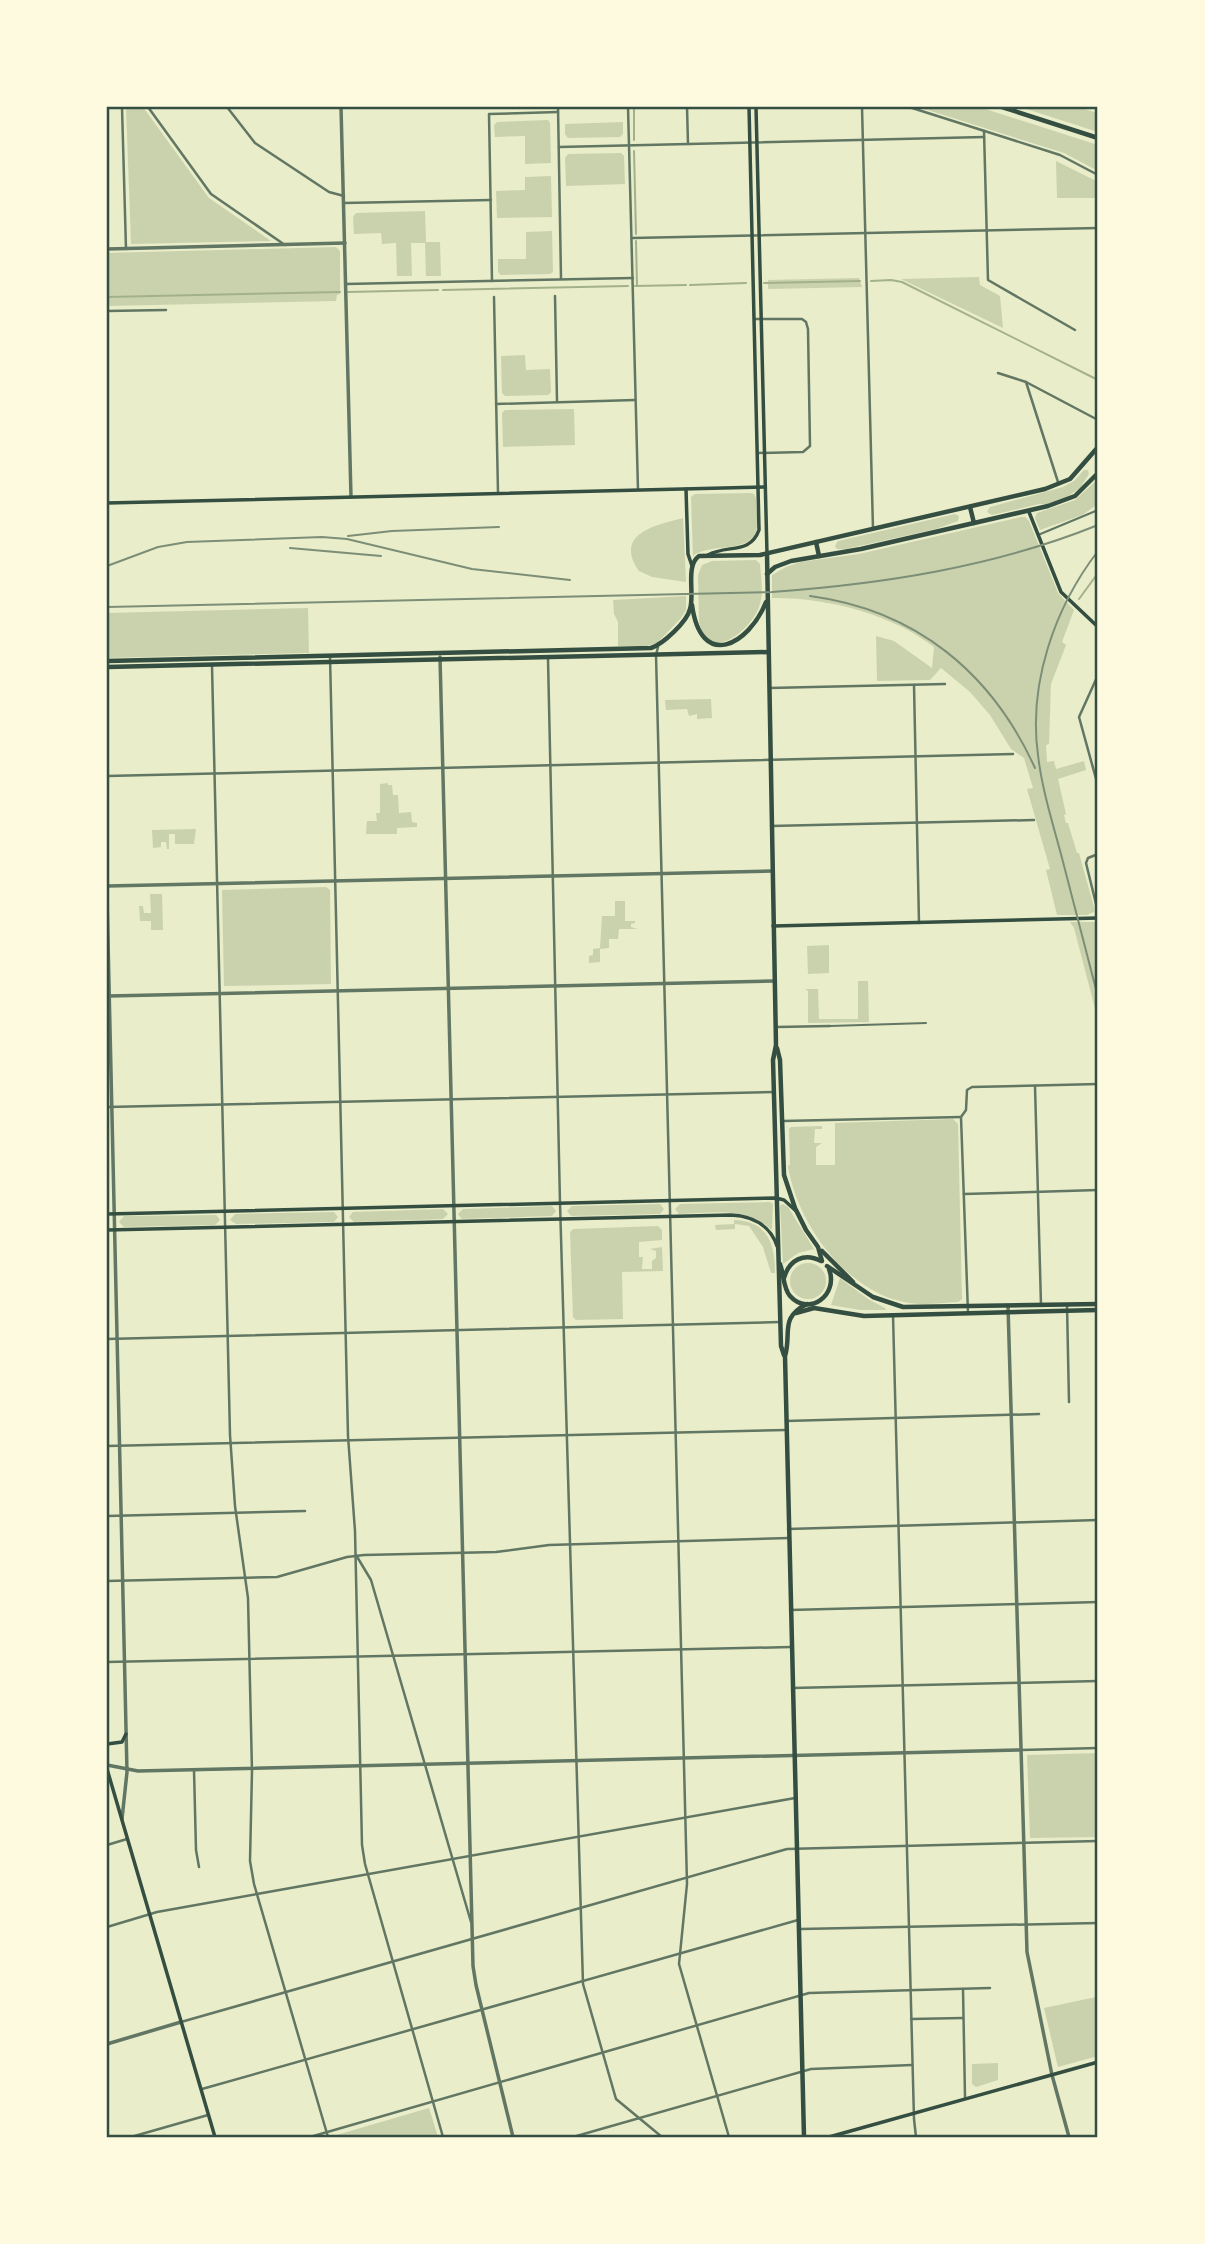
<svg xmlns="http://www.w3.org/2000/svg" width="1205" height="2244" font-family="Mulish,sans-serif">
	<style>
		.green { fill: #cad2ad }
		.lines { fill: none; stroke-linecap: round; stroke-linejoin: round }
		.stream { stroke: #a3b18a; stroke-width: 2 }
		.service { stroke: #617663; stroke-width: 2 }
		.minor { stroke: #617663; stroke-width: 2.5 }
		.tertiary { stroke: #617663; stroke-width: 3.5 }
		.secondary { stroke: #344e41; stroke-width: 3.5 }
		.primary { stroke: #344e41; stroke-width: 4.5 }
		.trunk { stroke: #344e41; stroke-width: 4.5 }
		.rail { stroke: #7c8e77; stroke-width: 2 }
		.neatline { fill: none; stroke: #344e41; stroke-width: 2.5 }
	</style>
	<rect width="100%" height="100%" fill="#e9edc9"/>
	<g class="green">
		<polygon points="126,107 143,107 209,198 271,241 131,244"/>
		<polygon points="918,107 979,107 1098,145 1098,171 1064,153"/>
		<polygon points="1020,107 1077,107 1098,113 1098,132"/>
		<polygon points="548,120 550,123 551,163 525,164 525,136 495,137 494,125 497,122"/>
		<polygon points="623,122 623,134 620,137 568,138 565,134 565,124"/>
		<polygon points="621,153 624,156 625,184 566,186 565,158 568,154"/>
		<polygon points="1056,161 1098,182 1098,198 1057,198"/>
		<polygon points="551,176 552,217 497,218 496,191 525,190 525,177"/>
		<polygon points="425,211 426,242 440,242 441,276 426,276 425,243 411,243 412,276 397,276 396,243 382,244 381,233 354,234 353,217 356,213"/>
		<polygon points="552,231 553,272 550,274 501,275 498,272 498,259 526,259 526,232"/>
		<polygon points="336,247 340,251 340,294 337,295 336,301 107,306 107,253"/>
		<polygon points="979,277 980,285 1000,296 1003,328 901,279"/>
		<polygon points="859,278 862,287 768,289 768,280"/>
		<polygon points="525,355 526,370 550,369 551,392 548,395 505,396 502,393 501,356"/>
		<polygon points="574,409 575,445 503,447 502,413 505,410"/>
		<polygon points="1084,470 1088,470 1089,474 1080,488 1067,497 1048,504 1039,504 992,515 987,512 990,507 1063,487 1074,481"/>
		<polygon points="1098,479 1098,504 1082,515 1040,530 1035,518 1037,513 1075,500"/>
		<path d="M750,493L754,494L756,498C756,508 758,518 757,527C754,555 710,542 693,556L691,497L695,494Z"/>
		<polygon points="955,514 959,516 958,521 936,529 846,549 837,549 835,546 838,541"/>
		<path d="M1021,517H1025L1029,521L1058,593L1074,610L1062,642L1066,645L1051,684L1049,744L1046,745L1047,762L1054,761L1056,769L1084,761L1086,770L1058,779L1066,814L1064,815L1066,823H1068L1077,853H1079L1094,907V912L1087,915H1057L1046,870L1050,869L1027,789L1033,788L1024,758L1011,749L990,715L970,692L941,668L930,680L877,681L876,636L894,641L932,668L934,647C892,614 825,597 772,598V575L786,567L800,562L859,554Z"/>
		<path d="M683,518L686,582L652,577L639,571C613,533 657,525 683,518Z"/>
		<path d="M756,560L760,564C761,577 764,595 759,607C750,632 707,665 699,621L698,575L702,565L712,561Z"/>
		<polygon points="686,596 686,610 681,618 657,643 647,646 618,646 618,622 614,614 613,600"/>
		<polygon points="308,608 309,653 107,658 107,613"/>
		<polygon points="711,699 712,718 697,719 697,714 689,716 687,709 666,710 665,700"/>
		<polygon points="388,783 388,785 392,785 393,795 398,795 399,813 411,812 412,822 417,823 417,827 397,828 397,834 366,834 367,821 377,821 376,813 380,813 380,784"/>
		<polygon points="196,829 194,844 175,844 175,834 169,834 169,849 167,849 166,842 161,842 161,847 153,848 152,830"/>
		<polygon points="326,887 330,890 331,984 224,986 222,890"/>
		<polygon points="150,894 162,894 163,930 151,930 151,921 140,921 139,906 143,906 144,913 151,913"/>
		<polygon points="615,901 625,901 625,921 635,921 635,923 631,924 631,927 637,929 619,929 618,939 609,939 609,948 600,949 600,962 589,963 589,956 593,955 593,949 600,948 602,916 615,916"/>
		<polygon points="1070,922 1095,922 1098,923 1098,1020 1074,928"/>
		<polygon points="829,945 829,973 808,974 807,946"/>
		<polygon points="858,981 868,981 869,1022 808,1023 808,991 805,989 818,989 819,1019 858,1019"/>
		<path d="M953,1119L958,1124L962,1299L958,1302C940,1303 921,1306 904,1302C845,1290 797,1223 788,1166L790,1165L789,1129L791,1127L822,1126V1129H815L814,1143H822L816,1147V1165H835V1123Z"/>
		<path d="M770,1202L773,1204L772,1230C746,1206 712,1213 679,1214L675,1209L680,1204Z"/>
		<polygon points="660,1204 664,1209 660,1214 571,1216 567,1211 572,1206"/>
		<polygon points="783,1204 788,1207 814,1249 798,1253 783,1264 780,1206"/>
		<polygon points="552,1206 556,1211 552,1216 462,1219 458,1214 463,1209"/>
		<polygon points="443,1209 448,1214 443,1219 354,1222 349,1217 353,1212"/>
		<polygon points="334,1212 338,1217 334,1222 236,1224 230,1220 235,1214"/>
		<polygon points="216,1215 220,1220 215,1225 124,1227 119,1222 124,1216"/>
		<path d="M734,1220C768,1221 775,1244 775,1273H771L763,1247L749,1226L735,1224V1229L716,1230L715,1225L734,1224Z"/>
		<polygon points="658,1226 662,1230 662,1240 639,1242 639,1257 643,1257 642,1269 652,1269 652,1261 656,1258 656,1251 650,1249 662,1247 663,1271 622,1272 623,1319 576,1320 573,1317 570,1232 573,1229"/>
		<circle cx="808" cy="1281" r="18"/>
		<polygon points="840,1278 868,1299 885,1308 886,1310 860,1310 831,1305"/>
		<polygon points="1098,1753 1098,1837 1030,1838 1027,1755"/>
		<polygon points="1096,1997 1098,2006 1098,2056 1058,2067 1044,2008"/>
		<polygon points="998,2063 998,2080 976,2087 972,2084 972,2064"/>
		<polygon points="429,2108 438,2137 333,2137 333,2136"/>
	</g>
	<g class="lines">
		<g class="stream">
			<polyline points="634,107 634,140"/>
			<polyline points="634,151 636,234"/>
			<polyline points="636,241 637,285"/>
			<polyline points="871,281 891,280 902,282 1098,380"/>
			<polyline points="764,283 860,281"/>
			<polyline points="690,285 746,283"/>
			<polyline points="635,286 686,285"/>
			<polyline points="443,290 628,286"/>
			<polyline points="348,292 438,290"/>
			<polyline points="107,297 340,292"/>
			<polyline points="1079,599 1098,573"/>
		</g>
		<g class="service">
			<polyline points="1038,535 1098,510"/>
			<polyline points="830,1026 926,1023"/>
		</g>
		<g class="minor">
			<polyline points="122,107 126,249"/>
			<polyline points="148,107 211,194 285,245"/>
			<polyline points="227,107 255,143 329,192 344,196"/>
			<polyline points="558,107 561,278"/>
			<polyline points="628,107 638,490"/>
			<polyline points="687,107 688,144"/>
			<polyline points="862,107 873,529"/>
			<polyline points="909,107 1060,155 1098,175"/>
			<polyline points="984,131 988,280 1075,330"/>
			<polyline points="559,147 984,137"/>
			<polyline points="344,203 491,200"/>
			<polyline points="632,238 1098,228"/>
			<polyline points="492,281 489,114 558,112"/>
			<polyline points="346,284 633,278"/>
			<polyline points="555,296 557,401"/>
			<polyline points="494,297 498,493"/>
			<polyline points="107,311 166,310"/>
			<polyline points="755,319 802,319 806,322 808,329 810,446 803,452 758,453"/>
			<polyline points="998,373 1026,382 1098,420"/>
			<polyline points="1026,382 1058,482"/>
			<polyline points="496,404 635,400"/>
			<polyline points="658,647 656,655 687,1884 679,1964 729,2137"/>
			<polyline points="330,656 348,1436 355,1531 362,1845 365,1864 443,2137"/>
			<polyline points="548,659 560,1203 583,1984 616,2099 662,2137"/>
			<polyline points="212,666 230,1435 235,1506 248,1598 252,1771 250,1861 254,1884 328,2137"/>
			<polyline points="1098,675 1079,717 1098,786"/>
			<polyline points="914,685 919,923"/>
			<polyline points="769,688 945,684"/>
			<polyline points="107,776 1013,754"/>
			<polyline points="771,826 1034,820"/>
			<polyline points="1098,854 1088,858 1086,863 1098,912"/>
			<polyline points="777,1027 830,1026"/>
			<polyline points="1035,1086 1041,1305"/>
			<polyline points="107,1107 774,1092"/>
			<polyline points="783,1121 961,1117"/>
			<polyline points="964,1194 1098,1190"/>
			<polyline points="1067,1305 1069,1402"/>
			<polyline points="968,1313 961,1117 966,1110 967,1090 972,1087 1098,1084"/>
			<polyline points="893,1315 914,2119 916,2137"/>
			<polyline points="107,1339 780,1322"/>
			<polyline points="786,1421 1039,1414"/>
			<polyline points="107,1446 786,1430"/>
			<polyline points="107,1516 305,1511"/>
			<polyline points="788,1529 1098,1520"/>
			<polyline points="356,1555 371,1580 471,1922"/>
			<polyline points="107,1581 277,1577 347,1557 364,1555 496,1552 549,1545 789,1538"/>
			<polyline points="790,1610 1098,1602"/>
			<polyline points="107,1662 791,1647"/>
			<polyline points="792,1688 1098,1681"/>
			<polyline points="1021,1750 1098,1748"/>
			<polyline points="194,1770 196,1850 199,1867"/>
			<polyline points="107,1845 127,1839"/>
			<polyline points="107,1927 157,1912 257,1894 795,1798"/>
			<polyline points="801,1929 1098,1923"/>
			<polyline points="963,1989 965,2097"/>
			<polyline points="911,2019 963,2018"/>
			<polyline points="181,2022 787,1849 1098,1841"/>
			<polyline points="202,2089 798,1920"/>
			<polyline points="131,2137 208,2115"/>
			<polyline points="310,2137 809,1993 990,1988"/>
			<polyline points="573,2137 811,2069 912,2065"/>
		</g>
		<g class="tertiary">
			<polyline points="341,107 351,497"/>
			<polyline points="1095,107 1098,108"/>
			<polyline points="107,249 345,243"/>
			<polyline points="440,657 473,1966 476,1985 513,2137"/>
			<polyline points="107,886 772,871"/>
			<polyline points="107,897 127,1772 122,1819"/>
			<polyline points="109,996 774,981"/>
			<polyline points="1008,1306 1027,1952 1052,2075 1069,2137"/>
			<polyline points="107,1765 138,1771 1021,1750"/>
			<polyline points="107,2044 181,2022"/>
		</g>
		<g class="secondary">
			<polyline points="756,107 767,554"/>
			<polyline points="686,489 688,554 692,566"/>
			<polyline points="107,503 765,487"/>
			<polyline points="1029,512 1061,592 1098,627"/>
			<path d="M708,555C727,544 750,555 759,530L749,107"/>
			<polyline points="773,926 1098,918"/>
			<polyline points="107,1214 776,1198 784,1200 795,1210"/>
			<path d="M107,1230L731,1215C752,1216 770,1225 777,1246"/>
			<polyline points="107,1744 122,1742 126,1734"/>
			<polyline points="107,1769 215,2137"/>
			<polyline points="829,2137 1098,2062"/>
		</g>
		<g class="primary">
			<polyline points="970,507 974,523"/>
			<polyline points="816,542 819,556"/>
			<polyline points="767,554 776,1045 773,1060 781,1346 784,1355"/>
			<polyline points="767,574 775,567 791,561 861,549 1048,506 1075,496 1098,473"/>
			<path d="M692,605C701,671 749,645 766,602"/>
			<path d="M107,661L651,648C663,644 687,622 690,609C695,594 685,566 699,556L760,555L1045,489L1070,479L1098,447"/>
			<polyline points="107,667 768,652"/>
			<polyline points="777,1048 780,1060 784,1175 795,1208 806,1230 818,1247 822,1261"/>
			<polyline points="822,1251 853,1282"/>
			<path d="M780,1264C784,1274 783,1288 790,1296C809,1317 839,1295 829,1269"/>
			<polyline points="827,1266 873,1297 903,1307 1098,1304"/>
			<path d="M784,1278C789,1260 804,1252 821,1261"/>
			<polyline points="796,1313 814,1308 864,1316 1098,1310"/>
			<path d="M804,2137L785,1356C792,1333 779,1318 807,1304"/>
		</g>
		<polyline class="trunk" points="1002,107 1098,138"/>
		<g class="rail">
			<polyline points="348,536 392,531 499,527"/>
			<polyline points="290,548 381,556"/>
			<path d="M1098,551C1055,607 1028,683 1038,755C1042,790 1053,824 1062,858C1074,905 1086,951 1098,997"/>
			<polyline points="107,566 158,547 187,542 322,537 347,539 472,569 570,580"/>
			<path d="M810,596C916,610 992,673 1035,768"/>
			<path d="M107,607L772,592C883,584 994,567 1098,525"/>
		</g>
	</g>
	<rect width="1205" height="2244" fill="none" stroke="#fefae0" stroke-width="217"/>
	<rect x="108" y="108" width="988" height="2028" class="neatline"/>
</svg>
